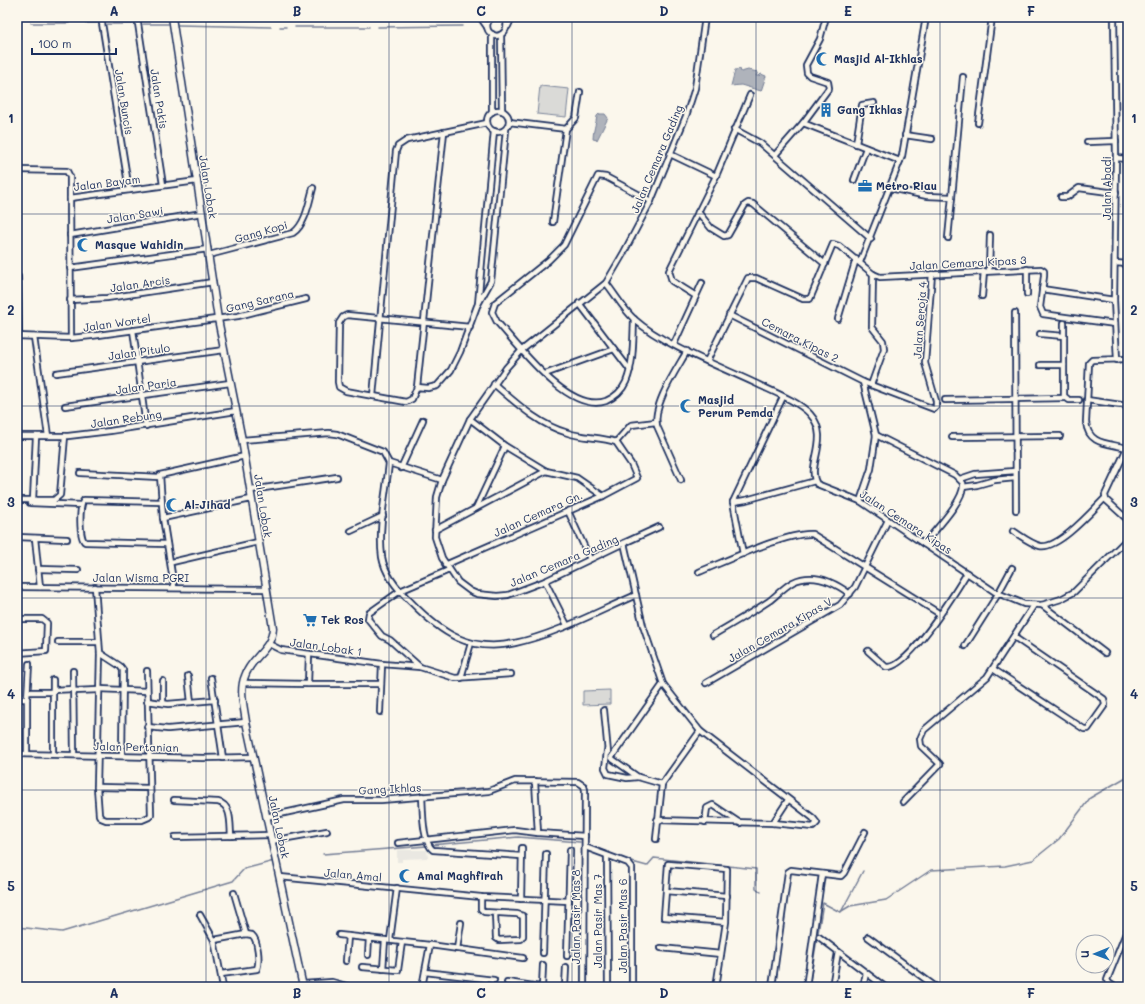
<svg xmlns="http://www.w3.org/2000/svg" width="1145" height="1004" font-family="Mali,sans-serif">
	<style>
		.built { fill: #eae8e2 }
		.green { fill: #dadad7; stroke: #7a849a }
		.water { fill: #afb3bb; stroke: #747e96 }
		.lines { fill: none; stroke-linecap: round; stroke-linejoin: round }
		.stream { stroke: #747e96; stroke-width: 1.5 }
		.street-casing { stroke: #1b2f5e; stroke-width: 8 }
		.secondary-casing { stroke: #1b2f5e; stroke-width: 9 }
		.street { stroke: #fbf7ec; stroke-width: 4.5 }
		.secondary { stroke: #fbf7ec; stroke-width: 6 }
		.grid { fill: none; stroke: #1b2f5e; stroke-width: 1; stroke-opacity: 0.55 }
		.labels { text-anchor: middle; stroke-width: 3; stroke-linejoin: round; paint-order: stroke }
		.poi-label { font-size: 11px; font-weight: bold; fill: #1b2f5e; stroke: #fbf7ec; text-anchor: start }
		.street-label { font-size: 11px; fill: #1b2f5e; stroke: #fbf7ec }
		.neatline { fill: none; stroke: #1b2f5e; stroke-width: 1.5 }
		.grid-label { font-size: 13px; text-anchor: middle; font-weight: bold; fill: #1b2f5e }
	</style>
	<rect width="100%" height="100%" fill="#fbf7ec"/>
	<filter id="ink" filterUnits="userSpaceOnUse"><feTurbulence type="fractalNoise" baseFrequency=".025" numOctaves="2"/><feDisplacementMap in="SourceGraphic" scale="8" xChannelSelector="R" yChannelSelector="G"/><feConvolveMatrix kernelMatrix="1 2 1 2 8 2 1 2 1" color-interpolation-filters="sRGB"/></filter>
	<g filter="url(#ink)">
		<polygon class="built" points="397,850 427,850 428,858 402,859 402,862 397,862"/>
		<g class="green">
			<polygon points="540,86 569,89 566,117 537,114"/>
			<polygon points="610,690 610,704 583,705 583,691"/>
		</g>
		<g class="water">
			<polygon points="740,69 741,72 748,70 758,72 756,76 759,76 761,74 766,76 761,91 741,85 731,86 735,70"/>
			<path d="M599,114H605L608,118L597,140L593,139C593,130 596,124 597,116Z"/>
		</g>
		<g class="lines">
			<g class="stream">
				<polyline points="17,22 21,22"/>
				<polyline points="31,23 69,23"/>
				<polyline points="86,23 97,23"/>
				<polyline points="107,24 133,24"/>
				<polyline points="143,24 168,24"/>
				<polyline points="178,25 271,27"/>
				<polyline points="280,27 286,27"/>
				<polyline points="295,27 369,27"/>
				<polyline points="378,27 462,26"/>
				<polyline points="431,845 518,837 580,842"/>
				<polyline points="590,845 612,855"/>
				<polyline points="323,854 427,846"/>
				<polyline points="625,860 647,866 654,858 756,869 756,888 761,892"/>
				<polyline points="841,912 863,871"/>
				<polyline points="17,927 62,932 233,881 244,869 274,861"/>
				<polyline points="809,987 823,903 840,912 850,906 886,900 931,870 1005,866 1033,860 1059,839 1090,798 1128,776"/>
			</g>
			<defs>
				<g id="street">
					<polyline points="101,17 129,190"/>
					<polyline points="137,17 163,185"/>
					<polyline points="480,17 487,27"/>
					<path d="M492,17C484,24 486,33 496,36C504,35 508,29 506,21L502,17"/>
					<polyline points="1114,17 1116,158 1114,300 1117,360"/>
					<polyline points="508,26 512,17"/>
					<polyline points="492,34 492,112"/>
					<polyline points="501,35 502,111"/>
					<circle cx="498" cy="121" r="11"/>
					<polyline points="509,122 566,129 553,222"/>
					<polyline points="803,123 900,161"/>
					<polyline points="978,123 992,17"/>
					<polyline points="566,129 576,118 580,92"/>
					<polyline points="734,129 760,143 871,239"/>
					<polyline points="905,135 932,139"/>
					<polyline points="1087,142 1116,141"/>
					<polyline points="856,144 862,105 874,103"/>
					<polyline points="670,154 716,176"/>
					<polyline points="775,155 803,123 829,88 828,82 810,76 807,73 806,65 820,39 826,17"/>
					<polyline points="1116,158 1128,159"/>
					<polyline points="18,170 67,171 70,177 70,198 197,181"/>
					<polyline points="854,180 866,148"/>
					<polyline points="890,188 927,196 952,197 948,238"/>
					<polyline points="952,197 963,77"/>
					<polyline points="1061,197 1067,197 1079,188 1116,193"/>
					<polyline points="70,198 71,338"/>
					<polyline points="698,212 711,228 724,236 728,235 745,205 748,203 753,204 825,264"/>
					<polyline points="70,235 202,213"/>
					<path d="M209,255L293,233C306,224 309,202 313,188"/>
					<polyline points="860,262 902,156 926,17"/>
					<polyline points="1115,263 1128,264"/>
					<polyline points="70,268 208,249"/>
					<polyline points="1027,269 1027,294"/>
					<polyline points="989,271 990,235"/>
					<polyline points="18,277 19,336"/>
					<path d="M606,283C615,294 623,309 634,319C663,345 719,366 755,383C771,391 798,401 810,414C832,438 805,466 817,484L860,501L995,592L1024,604L1042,605L1061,599L1074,592L1128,538"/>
					<polyline points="1042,289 1114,300"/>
					<polyline points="696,296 702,283"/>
					<polyline points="982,296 984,271"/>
					<polyline points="70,300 107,298 213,282"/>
					<polyline points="579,303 630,370"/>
					<polyline points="478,304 494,131"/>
					<polyline points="1015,313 1016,510"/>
					<polyline points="729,315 863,382 934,409 936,407 936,401 925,363 932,274"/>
					<path d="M634,319C633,339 634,363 626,382C622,391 615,397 606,401C568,414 519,346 497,322L492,312L495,303L549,260L564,245L598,176L606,177L651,201"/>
					<polyline points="838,319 856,259"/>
					<polyline points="1064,323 1064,396 1069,400 1079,400"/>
					<polyline points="470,327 347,315 343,317 339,323 338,382 339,387 346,391 406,402 412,399 417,387 428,388 437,386 451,370 460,352 477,306 491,281 506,130"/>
					<polyline points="133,330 146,426"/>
					<polyline points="1040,334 1064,336"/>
					<polyline points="17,336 71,338 91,336 238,316 306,299"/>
					<polyline points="34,337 48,436"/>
					<polyline points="674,344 696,296 672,281 669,271 716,176 750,95"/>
					<path d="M1128,359L1092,360L1089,363L1086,422C1088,445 1108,443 1127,448L1105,495L1106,500L1128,520"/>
					<polyline points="707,361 748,278 756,278 803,299 810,299 833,244 839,246 873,274 880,277 1041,269 1044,271 1044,276 1040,307 1043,314 1115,324"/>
					<polyline points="1040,365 1064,365"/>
					<polyline points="56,373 224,350"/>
					<polyline points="545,374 614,349"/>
					<polyline points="871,385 884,349 883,341 872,327 873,274"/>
					<polyline points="417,387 444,132"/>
					<polyline points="373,396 396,151 398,146 407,140 487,123"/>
					<polyline points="945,400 1065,398"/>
					<polyline points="1087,400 1128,406"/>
					<polyline points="65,406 230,383"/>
					<polyline points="470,419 505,446 546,471 577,478 603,496"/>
					<path d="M876,435L955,475L963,483C966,499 934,531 924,544"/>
					<polyline points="17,436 68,436 110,431 236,411"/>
					<polyline points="952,437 1060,436"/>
					<path d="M242,440L329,433L337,434L383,452L389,463C386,494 378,527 382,557C385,575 398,590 411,602C441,633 470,653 515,643C554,635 599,611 636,595"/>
					<polyline points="616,442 631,425 656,422"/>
					<polyline points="389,463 442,480"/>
					<polyline points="401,468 423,420"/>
					<polyline points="80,473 159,477"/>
					<polyline points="960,479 975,474 1015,471"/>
					<path d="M681,480L657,426C652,405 677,369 687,351"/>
					<polyline points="963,487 977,485 995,480 1015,478"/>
					<polyline points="251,490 337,477"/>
					<polyline points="17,500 33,500 36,436"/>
					<polyline points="33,500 54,500 60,495 65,436"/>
					<polyline points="860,501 871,469 876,435 863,382"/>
					<path d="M161,502L84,500C79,505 79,538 85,542L167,544"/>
					<polyline points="733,502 746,500 815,481"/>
					<polyline points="30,503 81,505"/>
					<polyline points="476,508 505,446"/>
					<polyline points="568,511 590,559"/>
					<polyline points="163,518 251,499"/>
					<polyline points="435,530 546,471"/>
					<polyline points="351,531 383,516"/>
					<path d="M1013,531C1021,536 1031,544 1040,546C1058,550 1093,510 1105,498"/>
					<polyline points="17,537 67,539"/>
					<polyline points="35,538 40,587"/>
					<polyline points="624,543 659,527"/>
					<polyline points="743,554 733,502 783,397"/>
					<polyline points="172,562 258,542"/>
					<path d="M445,565L603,496L637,478L631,464L616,442C600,437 583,438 568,433C539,425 516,403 494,384"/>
					<polyline points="38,569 78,570"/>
					<polyline points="449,570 400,591 369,613 368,619 382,636 390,640 420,667 455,678 511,674"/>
					<path d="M699,572C724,562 787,532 812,534L940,614"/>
					<polyline points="545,581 567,625"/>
					<polyline points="17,587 266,589"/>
					<polyline points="95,587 100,653 97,787 99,815 101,818 106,820 142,820 149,817 151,815 147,671"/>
					<polyline points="174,587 163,518 160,475 245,456"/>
					<polyline points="1042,605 1105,653"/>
					<polyline points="17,619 42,619 47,623 46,651 17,653"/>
					<path d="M713,635C732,624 751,613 769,601C777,595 784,587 793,582C814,572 834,582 850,594"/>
					<polyline points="58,642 99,642"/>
					<polyline points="269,644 281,650 382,664 380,712"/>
					<polyline points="965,646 998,594 1012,568"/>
					<path d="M868,651L886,667C908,670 956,591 967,573"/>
					<polyline points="100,653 120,666 123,670 122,756"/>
					<polyline points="382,664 420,667"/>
					<polyline points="993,669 1084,729 1088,729 1105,705 1104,699 1014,637"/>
					<polyline points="73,671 74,755"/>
					<polyline points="188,676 191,702"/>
					<polyline points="211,678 223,758"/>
					<polyline points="461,678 471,643"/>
					<polyline points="243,683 308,684 309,654"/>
					<polyline points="706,683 840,605 855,587 888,520"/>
					<polyline points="308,684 381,684"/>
					<polyline points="99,689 147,691"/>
					<polyline points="53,690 73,689"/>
					<polyline points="74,691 99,690"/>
					<polyline points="28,692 53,692"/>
					<polyline points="17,699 27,699"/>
					<polyline points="147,701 168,704 215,700"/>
					<polyline points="163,703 163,681"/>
					<polyline points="604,710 608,753"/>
					<polyline points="147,727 168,729 246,722"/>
					<polyline points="607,751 605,768 608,774 627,778 638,777"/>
					<polyline points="17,754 203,758 254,757"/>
					<polyline points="27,754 27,699 29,664"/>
					<polyline points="53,754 53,680"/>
					<polyline points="535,781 538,833 585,836"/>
					<polyline points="662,784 638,777 611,758 663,684"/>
					<polyline points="97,787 150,788"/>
					<path d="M422,796C423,810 422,842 433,850L521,856"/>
					<path d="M174,800L218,802C232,805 230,824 231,836"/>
					<polyline points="903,802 940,764 921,746 920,739 924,730 987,677 1034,605"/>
					<polyline points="266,817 344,800 381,800 489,791 515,781 578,782 584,786 585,790 584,987"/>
					<polyline points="657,820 773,823 813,827 817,823 813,818 700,731 663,684 643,626 624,543 545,581 508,595 497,596 477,594 470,591 458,582 442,558 435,537 437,497 442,480 470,419 506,368 522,350 606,283 623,254 651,201 686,116 695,88 705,17"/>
					<polyline points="705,822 707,808 713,805 740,823"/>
					<polyline points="773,823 788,800"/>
					<polyline points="175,837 270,835"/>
					<polyline points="656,839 662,784 700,731"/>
					<polyline points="271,841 327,831"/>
					<polyline points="398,843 515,830 538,833"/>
					<polyline points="585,847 628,863 632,868 632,987"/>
					<polyline points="607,856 608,987"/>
					<polyline points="280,877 481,897 569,901"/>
					<polyline points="666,891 727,896"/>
					<polyline points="234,893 246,934"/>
					<polyline points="481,897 481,909 484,912 517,914 523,916 523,936 521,939 499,940 496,938 495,913"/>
					<polyline points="521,899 522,848"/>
					<polyline points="200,915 214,940 223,987"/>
					<polyline points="339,935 430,945 523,958"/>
					<polyline points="819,937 885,987"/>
					<polyline points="868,937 936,987"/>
					<path d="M214,940L246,934L252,935C258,940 260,961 257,969L221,974"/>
					<polyline points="390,940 397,888"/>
					<polyline points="661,948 721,954"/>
					<polyline points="457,949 461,923"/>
					<polyline points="543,953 546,854"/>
					<polyline points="368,955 369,938"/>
					<polyline points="567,956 570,850"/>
					<polyline points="346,961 348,936"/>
					<polyline points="362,967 398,970 402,942"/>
					<polyline points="383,969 385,940"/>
					<polyline points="425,972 494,980"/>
					<polyline points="507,982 540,987"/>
					<polyline points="303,984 332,982 350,987"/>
					<polyline points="422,987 430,945"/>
					<polyline points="542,987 543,965"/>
					<polyline points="565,987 566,967"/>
					<polyline points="716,987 726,922 727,869 668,864 664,917 726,922"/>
					<polyline points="772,987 788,872 791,870 841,876 844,873 865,832"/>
					<polyline points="806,987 822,874"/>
					<polyline points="832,987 838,952"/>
					<polyline points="863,987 866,973"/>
					<polyline points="1115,987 1109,983 1107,980 1128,928"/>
				</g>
				<path id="secondary" d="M172,17L218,319L242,440L273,628C272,650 251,657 245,676C239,690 244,707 246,722L303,987"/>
			</defs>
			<use href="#street" class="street-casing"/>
			<use href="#secondary" class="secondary-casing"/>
			<use href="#street" class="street"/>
			<use href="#secondary" class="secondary"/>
		</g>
	</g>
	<path class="grid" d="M206,17V987M389,17V987M572,17V987M756,17V987M940,17V987M17,214H1128M17,406H1128M17,598H1128M17,790H1128"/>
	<defs>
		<symbol id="mosque-bare" viewBox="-9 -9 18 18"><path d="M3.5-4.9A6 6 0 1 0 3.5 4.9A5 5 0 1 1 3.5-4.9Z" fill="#1f6fb2" stroke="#fbf7ec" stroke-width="2.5" paint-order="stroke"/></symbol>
		<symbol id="building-bare" viewBox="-9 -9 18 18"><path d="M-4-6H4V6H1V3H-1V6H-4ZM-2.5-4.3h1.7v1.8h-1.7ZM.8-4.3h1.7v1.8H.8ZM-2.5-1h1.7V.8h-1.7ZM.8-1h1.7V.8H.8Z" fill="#1f6fb2" stroke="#fbf7ec" stroke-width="2.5" paint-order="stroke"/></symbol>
		<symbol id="office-bare" viewBox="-9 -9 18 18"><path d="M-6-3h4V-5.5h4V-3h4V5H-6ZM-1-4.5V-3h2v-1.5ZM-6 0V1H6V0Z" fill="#1f6fb2" stroke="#fbf7ec" stroke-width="2.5" paint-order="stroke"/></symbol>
		<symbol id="supermarket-bare" viewBox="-9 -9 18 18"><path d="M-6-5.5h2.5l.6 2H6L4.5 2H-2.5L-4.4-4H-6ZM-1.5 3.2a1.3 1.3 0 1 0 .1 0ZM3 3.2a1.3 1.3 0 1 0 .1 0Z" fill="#1f6fb2" stroke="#fbf7ec" stroke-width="2.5" paint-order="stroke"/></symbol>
	</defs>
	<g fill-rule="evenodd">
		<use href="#mosque-bare" x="813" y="49" width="20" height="20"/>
		<use href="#building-bare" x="816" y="100" width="20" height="20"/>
		<use href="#office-bare" x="855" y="176" width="20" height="20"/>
		<use href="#mosque-bare" x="74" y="235" width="20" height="20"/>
		<use href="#mosque-bare" x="677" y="396" width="20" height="20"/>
		<use href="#mosque-bare" x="163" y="495" width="20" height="20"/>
		<use href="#supermarket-bare" x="300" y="610" width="20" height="20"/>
		<use href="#mosque-bare" x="396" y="866" width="20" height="20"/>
	</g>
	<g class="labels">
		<g class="poi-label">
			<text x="834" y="63">Masjid Al-Ikhlas</text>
			<text x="837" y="114">Gang Ikhlas</text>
			<text x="876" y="190">Metro Riau</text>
			<text x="95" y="249">Masque Wahidin</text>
			<text x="698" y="404">Masjid<tspan x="698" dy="13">Perum Pemda</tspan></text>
			<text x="184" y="509">Al-Jihad</text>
			<text x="321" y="624">Tek Ros</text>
			<text x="417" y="880">Amal Maghfirah</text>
		</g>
		<g class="street-label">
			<text transform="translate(159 99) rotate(81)" y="4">Jalan Pakis</text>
			<text transform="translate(124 102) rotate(81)" y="4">Jalan Buncis</text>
			<text transform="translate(657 159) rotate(-67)" y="4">Jalan Cemara Gading</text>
			<text transform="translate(107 183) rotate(-7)" y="4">Jalan Bayam</text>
			<text transform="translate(208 187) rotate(81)" y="4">Jalan Lobak</text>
			<text transform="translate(1107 188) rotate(-90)" y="4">Jalan Abadi</text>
			<text transform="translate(135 215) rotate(-9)" y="4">Jalan Sawi</text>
			<text transform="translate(261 232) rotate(-16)" y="4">Gang Kopi</text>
			<text transform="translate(968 263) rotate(-3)" y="4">Jalan Cemara Kipas 3</text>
			<text transform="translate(140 284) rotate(-8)" y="4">Jalan Arcis</text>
			<text transform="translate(260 301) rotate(-13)" y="4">Gang Sarana</text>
			<text transform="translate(920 320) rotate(-86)" y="4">Jalan Seroja 4</text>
			<text transform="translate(117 323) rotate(-8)" y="4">Jalan Wortel</text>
			<text transform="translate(800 340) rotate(27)" y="4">Cemara Kipas 2</text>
			<text transform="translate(139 352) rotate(-8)" y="4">Jalan Pitulo</text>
			<text transform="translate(146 386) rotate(-8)" y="4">Jalan Paria</text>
			<text transform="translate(126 419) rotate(-8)" y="4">Jalan Rebung</text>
			<text transform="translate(263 506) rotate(81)" y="4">Jalan Lobak</text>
			<text transform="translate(538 514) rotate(-24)" y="4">Jalan Cemara Gn.</text>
			<text transform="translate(906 522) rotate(33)" y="4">Jalan Cemara Kipas</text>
			<text transform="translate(564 561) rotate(-23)" y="4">Jalan Cemara Gading</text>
			<text x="141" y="582">Jalan Wisma PGRI</text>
			<text transform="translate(780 630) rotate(-30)" y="4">Jalan Cemara Kipas V</text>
			<text transform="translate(326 647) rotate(8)" y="4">Jalan Lobak 1</text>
			<text transform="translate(136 747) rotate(1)" y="4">Jalan Pertanian</text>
			<text transform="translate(390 789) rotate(-3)" y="4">Gang Ikhlas</text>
			<text transform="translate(279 827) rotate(78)" y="4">Jalan Lobak</text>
			<text transform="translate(353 875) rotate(5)" y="4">Jalan Amal</text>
			<text transform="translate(576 917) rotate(-90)" y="4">Jalan Pasir Mas 8</text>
			<text transform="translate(598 921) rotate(-90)" y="4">Jalan Pasir Mas 7</text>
			<text transform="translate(623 926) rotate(-90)" y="4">Jalan Pasir Mas 6</text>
		</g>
	</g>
	<rect width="1145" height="1004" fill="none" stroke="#fbf7ec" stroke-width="44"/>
	<g transform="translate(1095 954) rotate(269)"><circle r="19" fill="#fbf7ec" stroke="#a1a7b3"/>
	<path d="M0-3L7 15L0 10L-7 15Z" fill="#1f6fb2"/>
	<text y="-6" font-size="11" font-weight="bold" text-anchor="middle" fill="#1b2f5e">U</text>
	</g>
	<path d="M32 48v6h84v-6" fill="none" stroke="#1b2f5e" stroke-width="2"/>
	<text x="38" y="48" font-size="12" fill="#1b2f5e" stroke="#fbf7ec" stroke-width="3" paint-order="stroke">100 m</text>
	<rect x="22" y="22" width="1101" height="960" class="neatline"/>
	<g class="grid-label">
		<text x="114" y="16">A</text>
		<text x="297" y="16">B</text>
		<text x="481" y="16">C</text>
		<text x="664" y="16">D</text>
		<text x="848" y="16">E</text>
		<text x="1031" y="16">F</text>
		<text x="11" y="123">1</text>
		<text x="1134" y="123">1</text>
		<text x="11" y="315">2</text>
		<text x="1134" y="315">2</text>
		<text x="11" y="507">3</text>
		<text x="1134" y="507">3</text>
		<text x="11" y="699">4</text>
		<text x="1134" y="699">4</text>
		<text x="11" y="891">5</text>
		<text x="1134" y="891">5</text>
		<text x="114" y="998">A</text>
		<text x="297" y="998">B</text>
		<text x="481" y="998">C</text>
		<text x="664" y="998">D</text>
		<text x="848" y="998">E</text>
		<text x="1031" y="998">F</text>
	</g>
</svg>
